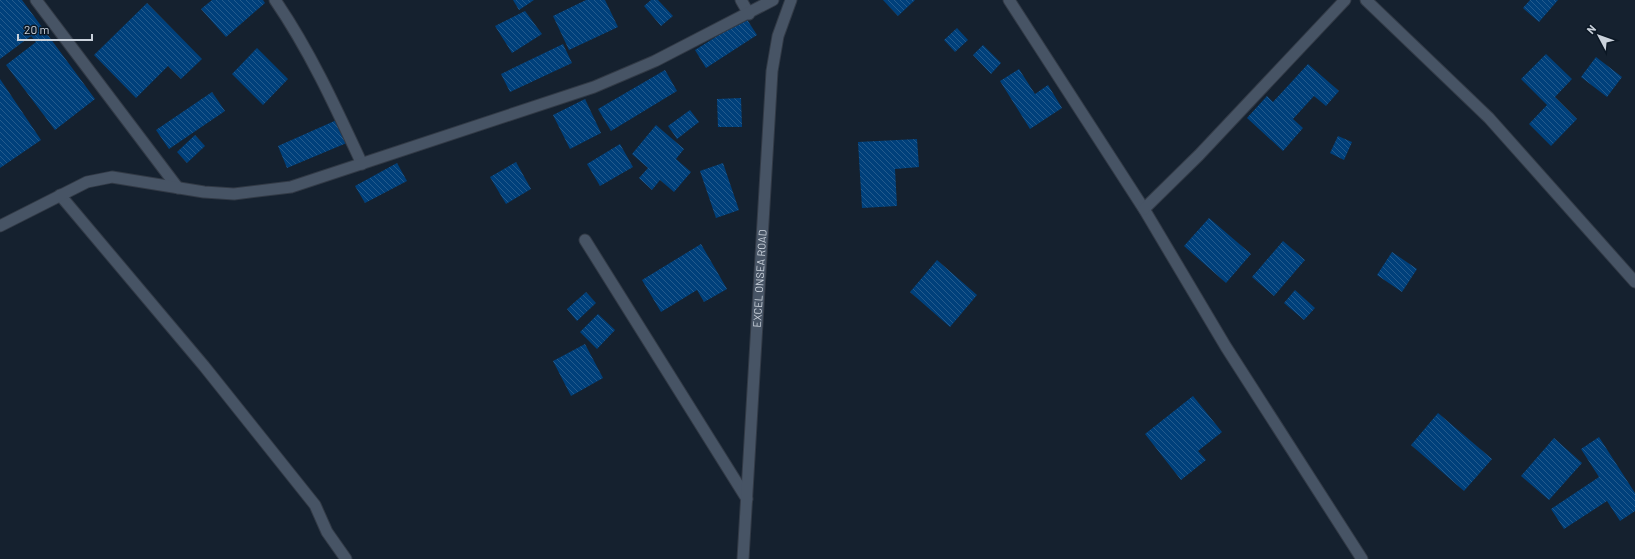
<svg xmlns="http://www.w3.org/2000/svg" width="1635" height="559" font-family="Barlow,sans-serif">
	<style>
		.building { fill: url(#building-back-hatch) }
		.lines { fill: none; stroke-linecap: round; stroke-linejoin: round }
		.minor-casing { stroke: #323a46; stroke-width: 13 }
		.minor { stroke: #475465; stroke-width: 11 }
		.labels { text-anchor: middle; stroke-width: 4; stroke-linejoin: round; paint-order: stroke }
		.street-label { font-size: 11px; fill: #cad2dc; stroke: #0c1825 }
	</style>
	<defs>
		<pattern id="building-back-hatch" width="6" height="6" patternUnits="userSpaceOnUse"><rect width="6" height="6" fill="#00407b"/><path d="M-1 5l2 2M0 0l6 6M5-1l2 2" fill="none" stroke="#245b8d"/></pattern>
	</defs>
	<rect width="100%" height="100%" fill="#15212f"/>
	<g class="building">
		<polygon points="0,0 22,0 95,99 55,130 6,65 36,42 31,36 0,59"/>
		<polygon points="212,0 263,0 265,3 226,37 201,9"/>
		<polygon points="513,0 534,0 519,10"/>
		<polygon points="586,0 605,0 618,27 569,50 553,16"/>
		<polygon points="651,0 658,0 673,16 661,26 644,6"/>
		<polygon points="883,0 915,0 898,16"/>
		<polygon points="1530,0 1558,0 1539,22 1523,8"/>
		<polygon points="147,3 202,59 181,79 168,66 136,98 94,55"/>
		<polygon points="525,11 542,34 512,53 495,26"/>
		<polygon points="746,18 757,35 706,68 695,50"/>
		<polygon points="957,28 968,40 955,52 944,40"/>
		<polygon points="563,44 572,63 510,92 501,74"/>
		<polygon points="983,45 1001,63 991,74 973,55"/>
		<polygon points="257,48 288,79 263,105 232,74"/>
		<polygon points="1546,54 1572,79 1555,97 1577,119 1551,146 1529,124 1547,105 1521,79"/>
		<polygon points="1596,57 1622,77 1607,97 1581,77"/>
		<polygon points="1308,64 1339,91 1326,106 1314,96 1293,119 1303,128 1283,151 1247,118 1267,96 1273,102"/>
		<polygon points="1019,69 1035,94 1048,85 1062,108 1030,129 1000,81"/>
		<polygon points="665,70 677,91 611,131 598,109"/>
		<polygon points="0,79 41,140 0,168"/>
		<polygon points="212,92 225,111 169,149 156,130"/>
		<polygon points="741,98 742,127 718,127 717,99"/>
		<polygon points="585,99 601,133 570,149 553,115"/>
		<polygon points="690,110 699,122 677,139 668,126"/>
		<polygon points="339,119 349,142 287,168 278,146"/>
		<polygon points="656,125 684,149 676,159 691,172 674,192 660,180 652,190 639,178 648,168 632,154"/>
		<polygon points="195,135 205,146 187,163 177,152"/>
		<polygon points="1338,136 1352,142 1344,160 1330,153"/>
		<polygon points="917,139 919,167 895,169 897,206 862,208 858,142"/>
		<polygon points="620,144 633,167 600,186 587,164"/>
		<polygon points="516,162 531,189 506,204 490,177"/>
		<polygon points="397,163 407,181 365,203 355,186"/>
		<polygon points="723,163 739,210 716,218 700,171"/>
		<polygon points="1209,218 1251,254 1226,283 1184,246"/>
		<polygon points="1283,241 1305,260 1274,296 1252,277"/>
		<polygon points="701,244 727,289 704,302 697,290 661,312 642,280"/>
		<polygon points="1392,252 1417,269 1402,292 1377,275"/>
		<polygon points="937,260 977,295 950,327 910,292"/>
		<polygon points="1295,290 1315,308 1304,320 1284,303"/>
		<polygon points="586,292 596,303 577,321 567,309"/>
		<polygon points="598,314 615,330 597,349 580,332"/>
		<polygon points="585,344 603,378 571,396 553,361"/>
		<polygon points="1193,396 1222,432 1198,451 1206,460 1181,480 1145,434"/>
		<polygon points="1438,413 1492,459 1464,491 1411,445"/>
		<polygon points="1599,437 1635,493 1635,511 1620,521 1607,501 1564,529 1551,509 1599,477 1581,449"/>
		<polygon points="1554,438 1582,463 1549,500 1521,476"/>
	</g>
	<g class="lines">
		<defs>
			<g id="minor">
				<polyline points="36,0 178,188"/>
				<path d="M275,0C310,51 336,108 362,164"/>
				<polyline points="741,0 749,14"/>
				<polyline points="1009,0 1144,209 1226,347 1362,559"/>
				<polyline points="1366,0 1489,118 1635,282"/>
				<polyline points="60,195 204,366 315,505 327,532 346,559"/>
				<polyline points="1144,209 1199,155 1345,0"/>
				<polyline points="0,226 87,182 112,177 204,192 234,194 291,187 594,87 655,61 773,0"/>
				<polyline points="585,240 747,499"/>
				<path id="s1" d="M743,559L772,71L778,36L791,0"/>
			</g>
		</defs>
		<use href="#minor" class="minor-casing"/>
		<use href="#minor" class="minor"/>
	</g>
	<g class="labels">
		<g class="street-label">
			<text dy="4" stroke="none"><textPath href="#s1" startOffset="281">EXCEL ONSEA ROAD</textPath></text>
		</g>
	</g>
	<g transform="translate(1599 36) rotate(311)" stroke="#0c1825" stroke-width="3" paint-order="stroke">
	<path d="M0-3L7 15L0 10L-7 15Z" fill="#cad2dc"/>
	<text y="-6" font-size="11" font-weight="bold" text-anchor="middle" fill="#cad2dc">N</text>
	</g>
	<path d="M18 34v6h74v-6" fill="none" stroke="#cad2dc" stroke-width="2"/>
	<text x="24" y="34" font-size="12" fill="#cad2dc" stroke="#0c1825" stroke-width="3" paint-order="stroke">20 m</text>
</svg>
